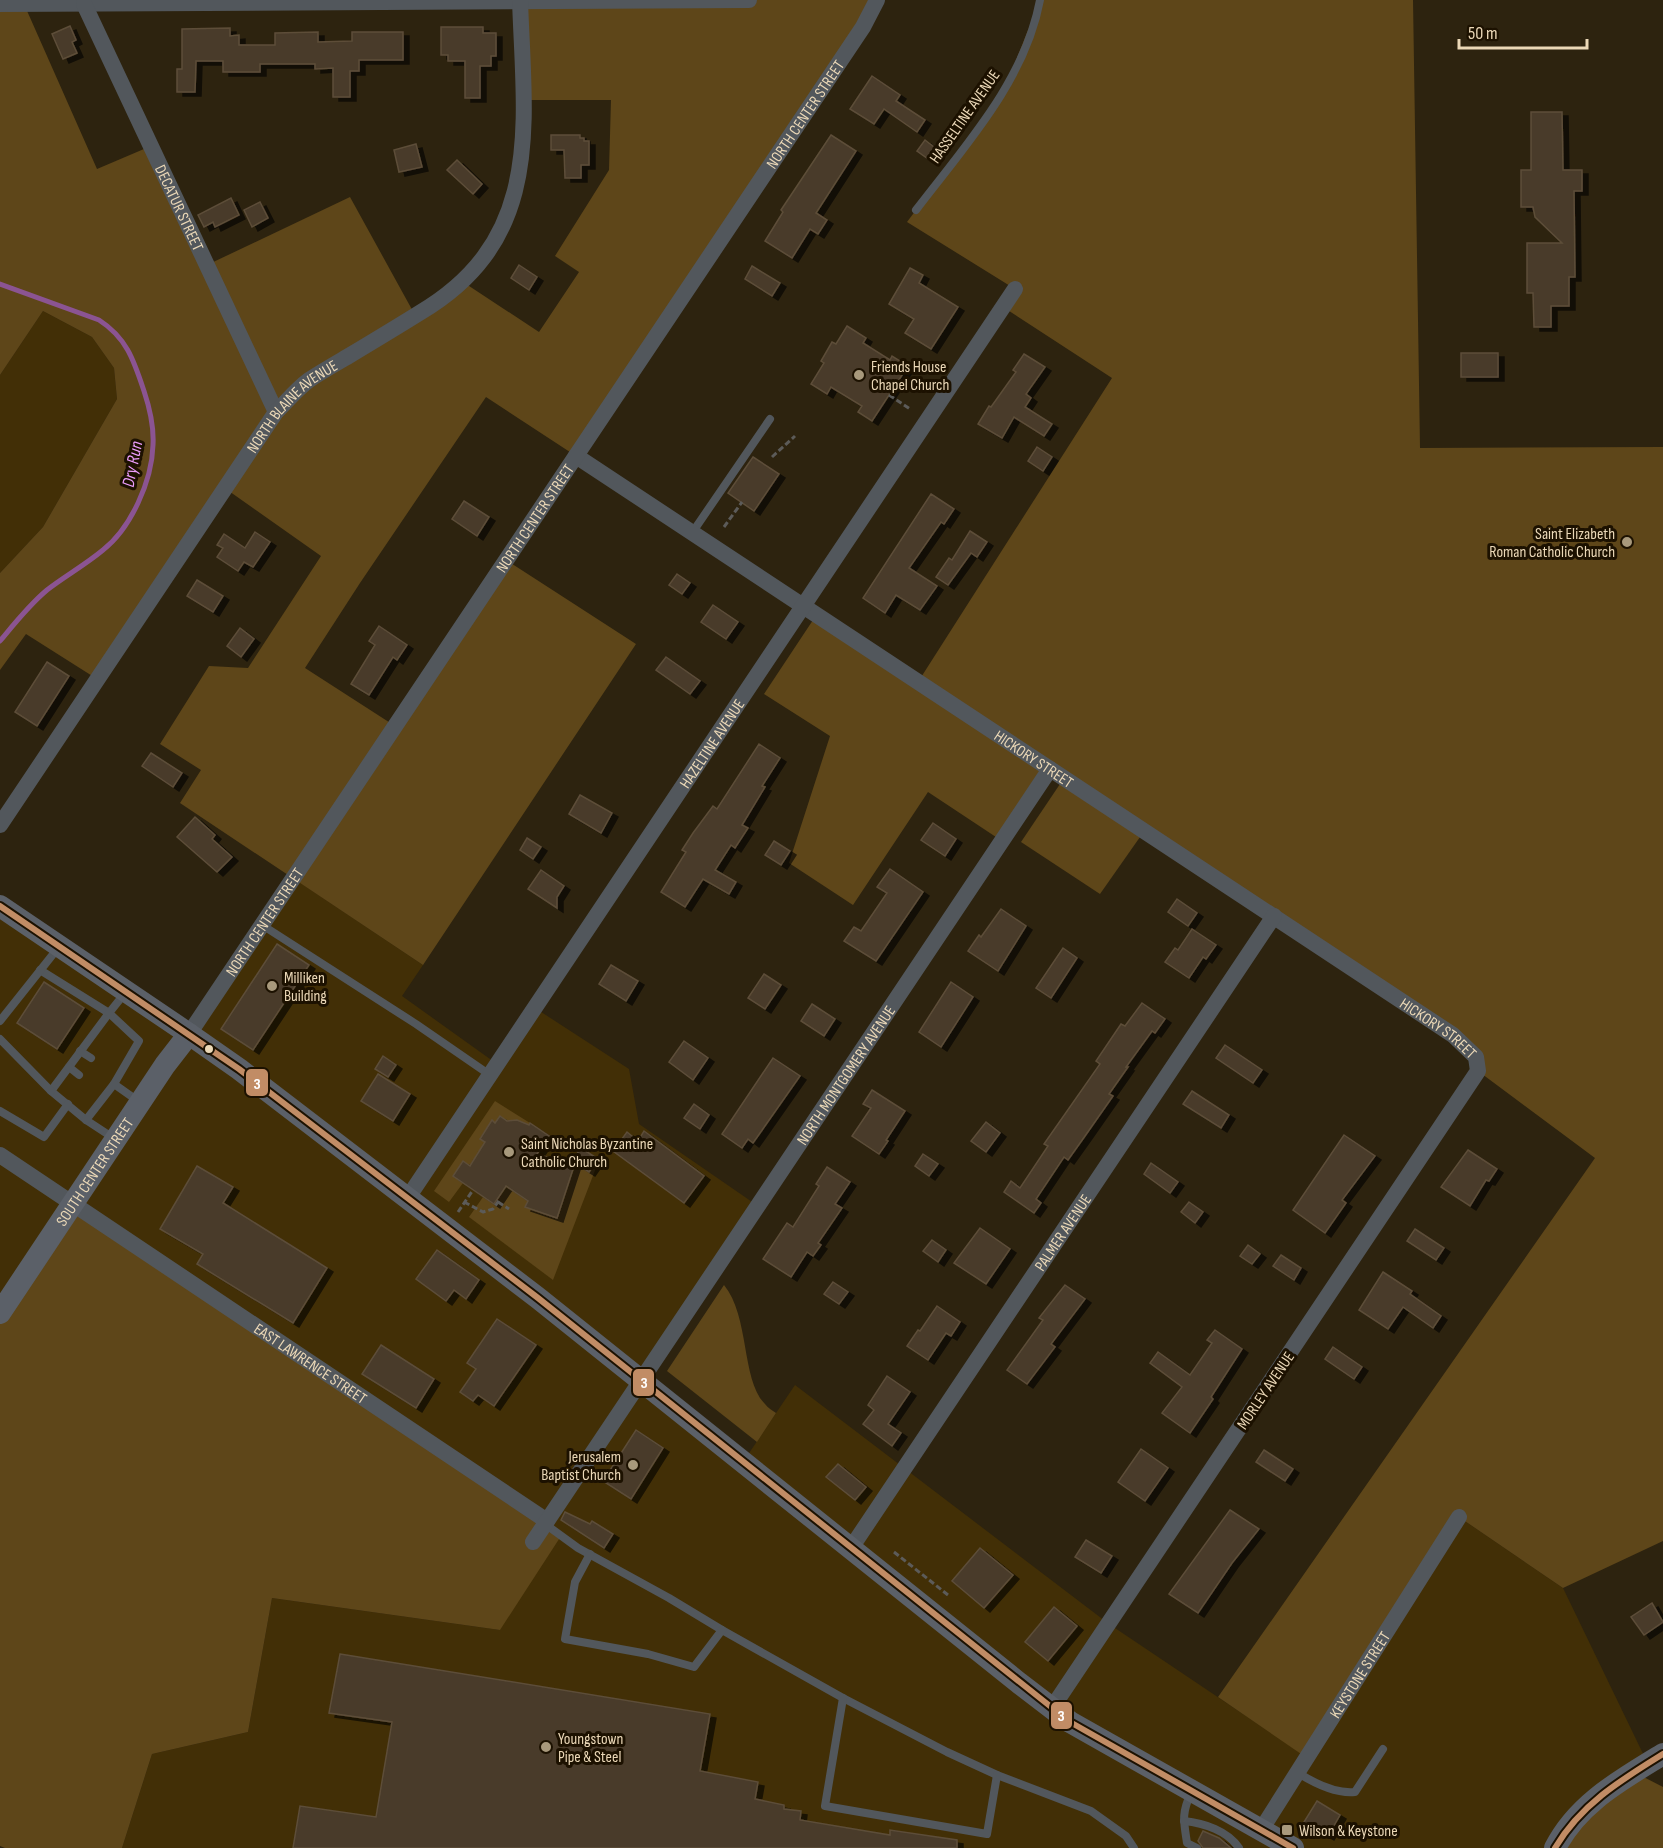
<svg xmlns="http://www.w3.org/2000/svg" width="1663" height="1848" font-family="'Sofia Sans Condensed',sans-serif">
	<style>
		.built { fill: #422f06 }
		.green { fill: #5e4619 }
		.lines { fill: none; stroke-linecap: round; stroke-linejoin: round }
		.stream { stroke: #8b5492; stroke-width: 5 }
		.building { fill: #483b29; stroke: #5d4d39; stroke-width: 1.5; filter: url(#shadow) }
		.path { stroke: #5c5b59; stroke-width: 3; stroke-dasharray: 6 3; stroke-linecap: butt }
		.lane { stroke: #52575c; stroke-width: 8 }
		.street { stroke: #52575c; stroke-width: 16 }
		.secondary { stroke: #5b6068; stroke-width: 22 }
		.bus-1-casing { stroke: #1c1100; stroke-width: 10 }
		.bus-1 { stroke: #c18c65; stroke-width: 6 }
		.poi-dot { fill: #a8997c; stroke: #1c1100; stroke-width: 2 }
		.bus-dot { fill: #ebd8b7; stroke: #1c1100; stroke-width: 2 }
		.labels { text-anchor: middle; stroke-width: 6; stroke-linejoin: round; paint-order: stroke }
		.street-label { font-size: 16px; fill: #ebd8b7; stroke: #1c1100 }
		.poi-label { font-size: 16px; fill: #ebd8b7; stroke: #1c1100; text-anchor: start }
		.water-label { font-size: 18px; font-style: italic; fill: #ec9efc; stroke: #1c1100 }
		.line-badge { stroke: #1c1100; stroke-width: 2 }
		.badge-label { font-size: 16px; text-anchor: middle; font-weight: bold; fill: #fff }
	</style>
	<defs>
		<filter id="shadow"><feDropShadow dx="6" dy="4" stdDeviation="0" flood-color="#0009"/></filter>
	</defs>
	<rect width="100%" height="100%" fill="#2d230f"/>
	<g class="built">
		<polygon points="43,311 92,337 114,368 117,399 43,527 0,573 0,375"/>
		<polygon points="293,878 423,965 402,996 497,1064 535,1008 629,1069 639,1124 758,1206 642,1381 743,1462 795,1385 1109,1624 1307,1757 1459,1517 1563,1588 1648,1764 1555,1848 122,1848 152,1754 248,1732 272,1598 500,1630 0,1313 0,906 189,1033"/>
	</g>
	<g class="green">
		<polygon points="520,0 877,0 576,456 486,397 360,583 305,668 395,726 506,560 636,644 423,965 180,803 201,770 160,744 209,666 248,668 321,556 226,489 97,679 26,634 0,670 0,573 43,527 117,399 114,368 92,337 43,311 0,375 0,4 24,4 97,169 151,146 207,265 350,197 415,315 463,282 539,332 579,272 555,256 609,170 611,100 523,100"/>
		<polygon points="1040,0 1413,0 1420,448 1663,447 1663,1541 1563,1588 1459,1517 1307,1758 1218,1697 1595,1158 1478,1071 1476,1057 1050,769 1002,841 928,792 853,905 789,863 830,736 764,694 813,620 918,682 1112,378 1003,307 1015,289 907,222 988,114 1005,88"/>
		<polygon points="1060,784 1140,837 1100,894 1021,842"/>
		<polygon points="495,1101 530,1123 526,1129 517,1120 507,1121 500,1116 495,1123 492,1121 480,1138 485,1142 470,1166 463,1161 453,1176 463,1183 449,1202 434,1191"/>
		<polygon points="598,1159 599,1160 553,1280 469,1217 483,1197 494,1204 503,1191 503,1185 528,1200 526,1207 557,1217 569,1164 572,1161 589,1172"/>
		<polygon points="73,1204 561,1536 500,1630 272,1598 248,1732 152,1754 122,1848 5,1848 0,1846 0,1313"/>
		<path d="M724,1285C750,1317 741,1380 765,1404C768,1408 772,1410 776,1413L757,1442L667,1371Z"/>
		<polygon points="1634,1772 1663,1787 1663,1848 1555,1848"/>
	</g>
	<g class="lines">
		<path class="stream" d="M0,284L99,320C127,338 134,361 144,391C150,409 154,427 153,445C152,481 131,528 103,550C85,565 65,576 47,590C29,605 15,623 0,641"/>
	</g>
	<g class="building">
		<polygon points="70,26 76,40 72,42 77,53 63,59 52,34"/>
		<polygon points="441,27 483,27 483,33 496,33 496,56 491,56 491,66 480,66 480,98 465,98 465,61 448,61 448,55 441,55"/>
		<polygon points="230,28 230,36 239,35 239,45 275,45 275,33 318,32 318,42 352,41 352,32 403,32 403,60 359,60 359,71 350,71 350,97 333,97 333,68 315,69 315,64 260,64 260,72 223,72 223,61 196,61 195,92 177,92 177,69 182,69 182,29"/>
		<polygon points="872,76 900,95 896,101 925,120 917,132 884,109 874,124 850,109"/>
		<polygon points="1531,112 1562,112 1563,170 1582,170 1582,191 1574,191 1575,277 1569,277 1569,306 1551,306 1551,327 1534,327 1533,293 1527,293 1527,243 1562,243 1535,217 1533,207 1521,207 1521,170 1531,170"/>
		<polygon points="551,135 580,135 580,138 584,138 584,141 589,141 589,165 581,165 581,178 565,178 564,150 551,150"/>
		<polygon points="831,135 856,151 816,213 827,220 818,234 810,229 792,258 765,241 783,212 781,210"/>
		<polygon points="925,140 939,151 931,161 917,151"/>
		<polygon points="416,144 422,167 399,172 394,150"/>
		<polygon points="457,160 482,184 473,194 447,170"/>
		<polygon points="231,198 239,215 215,227 213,222 204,227 198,215"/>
		<polygon points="260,202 268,218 252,227 244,210"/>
		<polygon points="519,265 537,277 529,290 511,278"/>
		<polygon points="752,266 780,283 772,296 745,279"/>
		<polygon points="910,268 923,275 919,283 958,307 931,349 905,333 914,319 889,304"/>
		<polygon points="847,326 866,338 863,343 890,360 892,356 908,366 872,421 858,412 862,406 831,387 827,394 811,384 824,363 821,361 832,342 836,344"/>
		<rect x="1461" y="353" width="37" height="24"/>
		<polygon points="1024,354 1045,367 1026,394 1031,398 1025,407 1052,424 1044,436 1014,417 1002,438 978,424 989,406 991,407 1016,372 1013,370"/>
		<polygon points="1037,447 1052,457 1043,471 1028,461"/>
		<polygon points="753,457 779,474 754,511 728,493"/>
		<polygon points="931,494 954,509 944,524 941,522 909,568 937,586 920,610 896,595 885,613 863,598"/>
		<polygon points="464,501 489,517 477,536 452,519"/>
		<polygon points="970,531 987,542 977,557 971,553 948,585 936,577 949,558 952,560"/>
		<polygon points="255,532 270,542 253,567 244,562 238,571 217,557 223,548 217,545 224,534 245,548"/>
		<polygon points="677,574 690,583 682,594 669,585"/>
		<polygon points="197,580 223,596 213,612 187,596"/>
		<polygon points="713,605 738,622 726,639 701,622"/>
		<polygon points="379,626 407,645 397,660 393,657 369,695 351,684 375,645 369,641"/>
		<polygon points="240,628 254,639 241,657 227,646"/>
		<polygon points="666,657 700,681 690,694 656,670"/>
		<polygon points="47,662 69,676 37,726 15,712"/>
		<polygon points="759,744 780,758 762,786 765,787 742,825 748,828 735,848 731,845 715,870 736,882 729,894 703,879 685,907 661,892 686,852 682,850 693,833 713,806 717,809"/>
		<polygon points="151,753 182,773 173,787 142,766"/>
		<polygon points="580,795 612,813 601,833 569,814"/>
		<polygon points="195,817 215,835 212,839 232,857 217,872 177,837"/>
		<polygon points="933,823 956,839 945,856 921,840"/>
		<polygon points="527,838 541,847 533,859 520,850"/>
		<polygon points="774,841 790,851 781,865 765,855"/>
		<polygon points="890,869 923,892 876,961 844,941 854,927 861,931 887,893 877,887"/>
		<polygon points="541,870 564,886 557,897 557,908 528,889"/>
		<polygon points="1177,899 1197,913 1188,926 1168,912"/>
		<polygon points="1001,909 1026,926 998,971 968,951 979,935 981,937"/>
		<polygon points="1192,929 1216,945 1206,959 1203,957 1189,978 1165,962 1175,948 1178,950"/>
		<polygon points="277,944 309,965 253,1050 221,1029"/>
		<polygon points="1063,948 1077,958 1051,998 1036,988"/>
		<polygon points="611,965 638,981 626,1001 599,984"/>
		<polygon points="764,974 781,985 765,1009 748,998"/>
		<polygon points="44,982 84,1008 57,1049 17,1023"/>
		<polygon points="951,982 973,997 941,1047 919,1032"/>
		<polygon points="1142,1003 1165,1019 1155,1033 1152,1031 1126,1067 1128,1067 1109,1094 1113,1096 1085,1136 1068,1160 1064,1157 1036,1199 1041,1203 1034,1213 1004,1192 1011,1181 1020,1188 1048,1146 1044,1144 1100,1064 1096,1061 1121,1024 1125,1026"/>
		<polygon points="812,1004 835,1019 824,1036 801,1021"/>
		<polygon points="684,1041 708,1058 693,1080 669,1062"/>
		<polygon points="1225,1045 1262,1070 1253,1083 1216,1058"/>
		<polygon points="383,1056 396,1065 388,1077 375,1069"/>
		<polygon points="773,1058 800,1076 753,1143 748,1139 742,1148 722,1134"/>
		<polygon points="378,1074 410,1094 393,1121 361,1101"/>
		<polygon points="872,1090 905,1111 886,1140 888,1141 879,1154 852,1136 871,1108 863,1104"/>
		<polygon points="1192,1091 1229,1115 1221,1128 1183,1104"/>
		<polygon points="694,1104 709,1115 700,1129 684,1118"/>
		<polygon points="500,1116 507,1121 517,1120 529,1125 530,1123 549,1136 537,1154 574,1166 557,1218 525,1207 528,1201 506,1186 494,1204 453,1176 463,1161 470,1166 485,1142 480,1139 492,1120 495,1123"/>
		<polygon points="986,1122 1000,1133 986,1152 971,1141"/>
		<polygon points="644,1131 704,1176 684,1203 613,1151 627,1132 638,1141"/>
		<polygon points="1344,1135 1375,1156 1342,1200 1346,1203 1325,1233 1293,1210"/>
		<polygon points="581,1148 598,1159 589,1172 572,1161"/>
		<polygon points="1468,1150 1497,1169 1489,1181 1486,1180 1470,1206 1441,1187"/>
		<polygon points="923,1154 938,1164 929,1176 915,1166"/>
		<polygon points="1151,1163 1178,1182 1170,1193 1144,1174"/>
		<polygon points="197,1166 233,1187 223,1203 327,1268 293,1323 197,1264 203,1254 160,1229"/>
		<polygon points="827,1167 850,1182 835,1204 842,1208 818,1243 821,1245 813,1256 807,1252 791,1277 763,1259 787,1223 793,1227 819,1186 816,1184"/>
		<polygon points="1189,1202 1203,1212 1195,1223 1181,1212"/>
		<polygon points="980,1228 1010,1249 986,1284 954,1263"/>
		<polygon points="1415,1229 1444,1248 1436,1260 1407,1241"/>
		<polygon points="932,1240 946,1250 938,1262 923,1251"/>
		<polygon points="1248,1245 1260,1254 1252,1264 1240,1256"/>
		<polygon points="437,1250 479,1280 466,1299 454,1290 446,1301 416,1279"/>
		<polygon points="1281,1255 1301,1268 1294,1280 1273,1266"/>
		<polygon points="1383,1272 1412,1291 1410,1294 1441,1316 1433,1328 1403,1307 1388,1329 1359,1310"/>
		<polygon points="833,1282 848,1292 839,1304 824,1294"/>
		<polygon points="1065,1285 1085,1299 1051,1344 1055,1347 1027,1384 1007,1370 1043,1320 1039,1318"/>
		<polygon points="937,1306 960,1322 951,1336 946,1333 928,1360 907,1346 918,1330 920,1331"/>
		<polygon points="497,1319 536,1345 494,1406 478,1395 473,1401 460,1392 476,1369 467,1363"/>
		<polygon points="1215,1330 1242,1349 1211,1397 1213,1399 1190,1433 1162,1413 1182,1387 1150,1363 1158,1352 1190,1375 1212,1343 1207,1340"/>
		<polygon points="381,1345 434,1379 416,1408 362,1374"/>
		<polygon points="1333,1347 1362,1367 1354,1379 1325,1359"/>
		<polygon points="887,1376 910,1392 888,1424 901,1433 892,1446 863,1424 874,1410 868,1405"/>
		<polygon points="636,1430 663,1448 631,1499 603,1481"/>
		<polygon points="1141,1449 1168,1468 1145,1501 1118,1482"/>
		<polygon points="1264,1450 1293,1469 1285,1481 1256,1462"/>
		<polygon points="838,1464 866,1487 855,1500 826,1477"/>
		<polygon points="1230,1510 1259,1529 1232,1563 1198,1613 1169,1594"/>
		<polygon points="565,1512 590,1524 592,1521 613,1534 604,1548 561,1520"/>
		<polygon points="1086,1540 1112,1556 1101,1573 1075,1557"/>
		<polygon points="980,1548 1013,1575 984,1608 952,1581"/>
		<polygon points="1652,1603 1663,1622 1644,1635 1631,1617"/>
		<polygon points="1054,1607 1077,1626 1048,1661 1025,1642"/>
		<polygon points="340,1654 710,1714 700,1771 758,1782 755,1799 784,1805 784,1809 801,1811 800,1820 890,1835 890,1830 957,1840 957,1848 293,1848 300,1806 376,1817 392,1722 329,1713"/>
		<polygon points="1317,1801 1340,1815 1328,1836 1304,1822"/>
		<polygon points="1203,1831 1219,1838 1231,1848 1203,1848 1198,1841"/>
	</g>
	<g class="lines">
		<g class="path">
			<polyline points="889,395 910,409"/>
			<polyline points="772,457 795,436"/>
			<polyline points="724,527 742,502"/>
			<polyline points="464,1202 483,1212 493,1209 498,1202 496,1201"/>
			<polyline points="498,1202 509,1209"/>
			<polyline points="458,1212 473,1190"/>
			<polyline points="894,1552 948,1595"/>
		</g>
		<g class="lane">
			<path d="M916,210C964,147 1025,81 1040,0"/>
			<polyline points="692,533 770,419"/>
			<polyline points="262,925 416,1024 490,1075"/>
			<polyline points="40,970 109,1013 51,1091 86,1120 115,1139"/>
			<polyline points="0,1021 58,948"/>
			<polyline points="0,1039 51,1091"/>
			<polyline points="80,1051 91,1058"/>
			<polyline points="69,1067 79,1075"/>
			<polyline points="114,1084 139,1041 109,1013 125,993"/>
			<polyline points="0,1111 44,1137 68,1104"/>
			<polyline points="86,1120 114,1084 138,1101"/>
			<polyline points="545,1524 578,1548 669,1598 722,1630 843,1698 947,1752 997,1775 1091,1811 1126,1836 1134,1848"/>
			<polyline points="590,1554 575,1582 565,1639 648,1654 694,1667 722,1630"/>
			<polyline points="843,1698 825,1806 987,1834 997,1775"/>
			<path d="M1298,1773C1314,1783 1335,1794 1355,1792L1383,1749"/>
			<path d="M1191,1793C1181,1814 1184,1822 1187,1843L1197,1848"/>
			<path d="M1184,1821C1204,1823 1228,1831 1239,1848"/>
		</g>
		<g class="street">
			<polyline points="0,4 749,0"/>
			<path id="s1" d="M84,4L276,412"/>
			<path id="s2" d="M576,456L1453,1035L1476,1057L1478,1071L1052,1708"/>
			<path id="s3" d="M0,825L276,412C287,401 297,389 309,380C321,372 335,364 347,357C372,342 397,327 421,312C545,238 524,123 520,0"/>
			<path id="s4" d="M189,1034L863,27L877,0"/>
			<path id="s5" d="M0,1155L547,1521"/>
			<path id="s6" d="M407,1199L1015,289"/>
			<path id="s7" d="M533,1542L1050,769"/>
			<path id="s8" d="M851,1548L1274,916"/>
			<path id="s9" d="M1261,1830L1459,1517"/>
		</g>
		<g class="secondary">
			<polyline points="0,906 189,1034 239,1069 538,1298 1019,1683 1070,1722 1293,1848"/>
			<path id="s10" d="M0,1313L165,1065L189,1034"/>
			<path d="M1555,1848C1578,1803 1621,1780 1663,1754"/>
		</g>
		<defs>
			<g id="bus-1">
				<polyline points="0,906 239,1069 538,1298 1070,1722 1293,1848"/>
				<path d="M1555,1848C1581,1804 1621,1780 1663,1754"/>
			</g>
		</defs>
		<use href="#bus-1" class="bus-1-casing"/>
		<use href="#bus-1" class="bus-1"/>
	</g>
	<g class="poi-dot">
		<circle cx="859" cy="375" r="6"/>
		<circle cx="1627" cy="542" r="6"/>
		<circle cx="272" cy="986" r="6"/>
		<circle cx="509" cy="1152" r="6"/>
		<circle cx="633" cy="1465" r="6"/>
		<circle cx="546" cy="1747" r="6"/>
		<rect x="1281" y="1824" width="12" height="12" rx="3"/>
	</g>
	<circle class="bus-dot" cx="209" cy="1049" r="5"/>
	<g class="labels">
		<g class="street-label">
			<text dy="6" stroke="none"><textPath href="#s4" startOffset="1107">NORTH CENTER STREET</textPath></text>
			<text transform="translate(964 116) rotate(-55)" y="6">HASSELTINE AVENUE</text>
			<text dy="6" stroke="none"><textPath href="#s1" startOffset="225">DECATUR STREET</textPath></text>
			<text dy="6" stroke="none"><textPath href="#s3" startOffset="512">NORTH BLAINE AVENUE</textPath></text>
			<text dy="6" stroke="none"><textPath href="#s4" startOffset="621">NORTH CENTER STREET</textPath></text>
			<text dy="6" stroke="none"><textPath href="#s6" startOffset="548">HAZELTINE AVENUE</textPath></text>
			<text dy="6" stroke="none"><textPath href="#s2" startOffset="549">HICKORY STREET</textPath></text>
			<text dy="6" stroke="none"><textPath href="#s4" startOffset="135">NORTH CENTER STREET</textPath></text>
			<text dy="6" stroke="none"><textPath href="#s2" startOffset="1035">HICKORY STREET</textPath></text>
			<text dy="6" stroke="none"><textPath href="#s7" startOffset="562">NORTH MONTGOMERY AVENUE</textPath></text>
			<text dy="6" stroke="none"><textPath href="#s10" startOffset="170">SOUTH CENTER STREET</textPath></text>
			<text dy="6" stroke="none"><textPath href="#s8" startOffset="380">PALMER AVENUE</textPath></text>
			<text dy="6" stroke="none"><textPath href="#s5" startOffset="374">EAST LAWRENCE STREET</textPath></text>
			<text transform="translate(1265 1390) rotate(-56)" y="6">MORLEY AVENUE</text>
			<text dy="6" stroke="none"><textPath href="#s9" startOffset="184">KEYSTONE STREET</textPath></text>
		</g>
		<g class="poi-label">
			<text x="871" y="372">Friends House<tspan x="871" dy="18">Chapel Church</tspan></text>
			<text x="1615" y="539" text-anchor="end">Saint Elizabeth<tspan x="1615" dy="18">Roman Catholic Church</tspan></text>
			<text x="284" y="983">Milliken<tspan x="284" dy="18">Building</tspan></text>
			<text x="521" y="1149">Saint Nicholas Byzantine<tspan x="521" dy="18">Catholic Church</tspan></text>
			<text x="621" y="1462" text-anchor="end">Jerusalem<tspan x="621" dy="18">Baptist Church</tspan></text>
			<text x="558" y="1744">Youngstown<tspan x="558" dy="18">Pipe &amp; Steel</tspan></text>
			<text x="1299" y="1836">Wilson &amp; Keystone</text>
		</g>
		<g class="water-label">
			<text transform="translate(132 464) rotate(-79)" y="6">Dry Run</text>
		</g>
	</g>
	<g class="line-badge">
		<rect x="245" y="1068" width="24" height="29" rx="6" fill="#c18c65"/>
		<rect x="632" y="1368" width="23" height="29" rx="6" fill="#c18c65"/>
		<rect x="1050" y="1701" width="23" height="29" rx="6" fill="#c18c65"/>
	</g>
	<g class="badge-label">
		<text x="257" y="1089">3</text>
		<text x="644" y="1388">3</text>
		<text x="1061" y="1721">3</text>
	</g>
	<path d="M1459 39v9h128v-9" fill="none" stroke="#ebd8b7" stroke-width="3"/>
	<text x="1468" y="39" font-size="18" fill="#ebd8b7" stroke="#1c1100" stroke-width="4.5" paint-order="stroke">50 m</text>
</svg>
